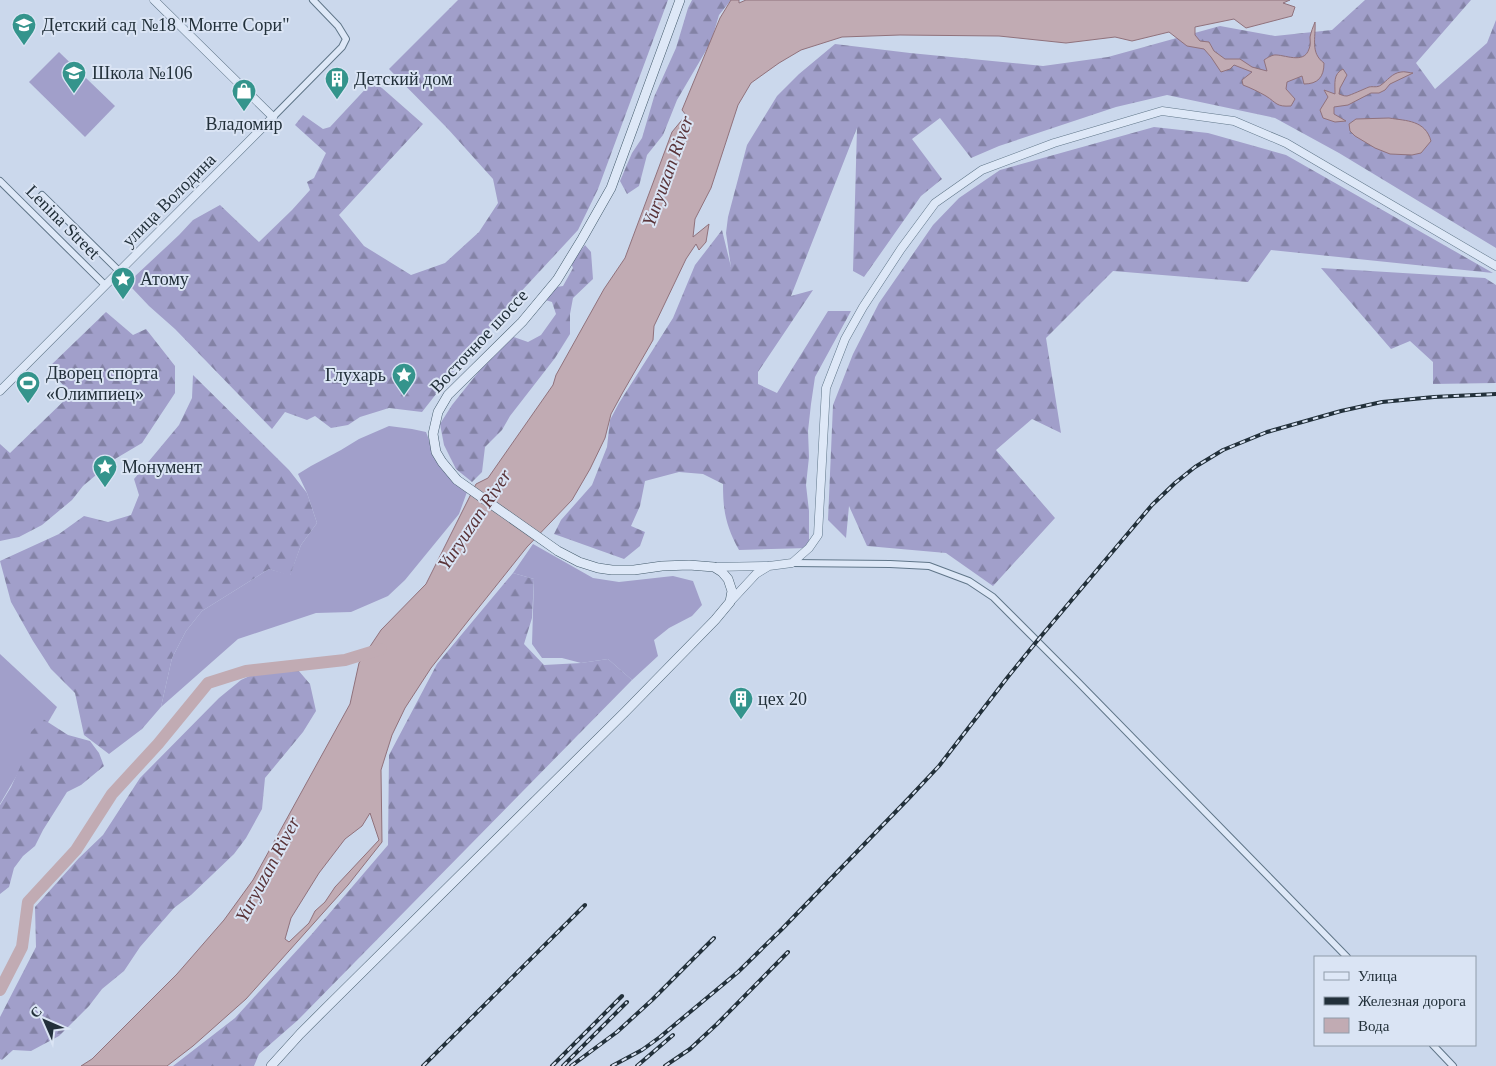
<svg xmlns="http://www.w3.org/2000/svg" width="1496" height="1066" font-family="Georgia,serif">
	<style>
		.grass { fill: #a19fca }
		.forest { fill: url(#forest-firs) }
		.water { fill: #c1abb3; stroke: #90727c; fill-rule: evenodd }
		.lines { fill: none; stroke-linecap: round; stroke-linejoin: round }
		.river { stroke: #c1abb3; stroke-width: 12 }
		.minor-casing { stroke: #607689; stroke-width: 8 }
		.tertiary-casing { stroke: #607689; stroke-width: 9 }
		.secondary-casing { stroke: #435a6b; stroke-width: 10 }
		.minor { stroke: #dee8f7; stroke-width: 6 }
		.tertiary { stroke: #dee8f7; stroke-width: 8 }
		.secondary { stroke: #dee8f7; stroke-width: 9 }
		.rail-casing { stroke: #22303a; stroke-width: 4 }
		.rail { stroke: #dae4f4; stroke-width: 2; stroke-dasharray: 5.5; stroke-linecap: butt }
		.labels { text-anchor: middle; stroke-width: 4; stroke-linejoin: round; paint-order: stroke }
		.poi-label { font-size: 18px; fill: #22303a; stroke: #dae4f4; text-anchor: start }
		.street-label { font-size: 18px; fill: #22303a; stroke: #dae4f4 }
		.water-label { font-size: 19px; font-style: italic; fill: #593338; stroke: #dae4f4 }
	</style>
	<defs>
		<pattern id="forest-firs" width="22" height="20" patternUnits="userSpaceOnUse" patternTransform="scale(1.25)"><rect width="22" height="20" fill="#a19fca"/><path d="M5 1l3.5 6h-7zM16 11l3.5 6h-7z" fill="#8382a5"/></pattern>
	</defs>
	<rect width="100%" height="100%" fill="#cbd8ec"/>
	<g class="grass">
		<polygon points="59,52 115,106 85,137 29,82"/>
		<polygon points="389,426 412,429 426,432 437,461 467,492 459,514 405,580 388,596 351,612 316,613 238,639 161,707 172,658 186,631 202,611 269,569 290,575 301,545 317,523 307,493 298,474 311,466 341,450 359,439"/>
		<polygon points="533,544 593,578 619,582 673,576 693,581 702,605 692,616 669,628 654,640 658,656 632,680 608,659 581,663 562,658 542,658 532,644 534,579 513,573"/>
		<polygon points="0,654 57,707 0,804"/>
	</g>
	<g class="forest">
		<polygon points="458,0 668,0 598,189 578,230 516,297 462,361 422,412 389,408 360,417 348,425 331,428 315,416 307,420 285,412 272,429 175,329 149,306 132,288 133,278 179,235 193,220 220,205 259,242 292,210 310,190 307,182 314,178 326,153 295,125 303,115 323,129 330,127 372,82 382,88 423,124 339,215 364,246 411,275 445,263 479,232 498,203 493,179 448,129 389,69"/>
		<polygon points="692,0 731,0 719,15 711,42 677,100 663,135 647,155 639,186 627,194 620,181 632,153 642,138 654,97 676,48 688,8"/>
		<path d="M1365,0H1471L1416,63L1435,89L1487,43L1496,20V248L1339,153L1275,118L1167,95L1116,107L999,146L971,158L940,118L912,139L942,179L921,196L864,277L853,271L857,128L791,296L813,290L758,372V384L777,393L828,311H851L815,377L811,404L808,431L809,457L806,485L809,511V548L739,550C726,526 723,512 723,484L703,474L679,472L645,481L640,506L631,526L645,532L640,546L624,559L554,534L561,520L592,485L607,447L610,420L619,403L673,318L695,265L722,230L731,267L726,233L728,217L747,145L777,96L799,74L835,44L910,53L1043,66L1108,57L1220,26L1275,36L1332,30Z"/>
		<polygon points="1154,127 1208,133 1286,155 1493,273 1271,250 1248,282 1113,271 1046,338 1061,433 1032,419 996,450 1055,518 993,586 946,553 867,546 849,506 846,538 828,520 833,405 853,354 879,303 933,225 959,198 1000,170"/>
		<polygon points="585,245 591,252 593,279 573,298 570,314 570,334 555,358 510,416 502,430 485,447 482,472 472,482 456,469 444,445 440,424 452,405 508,335 528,342 541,335 556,314 552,302 542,299 550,288 563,286 573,268 571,263"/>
		<polygon points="1321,268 1485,278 1496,285 1496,383 1433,384 1433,362 1410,341 1391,349"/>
		<polygon points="106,312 133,335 146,329 175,366 175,393 142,443 115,459 83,486 72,500 42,525 19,537 0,541 0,444 10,453 71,394 48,368"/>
		<polygon points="193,375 289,470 307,493 317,523 301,545 290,576 269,569 202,611 186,631 172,658 161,707 142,729 109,754 84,735 75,693 51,669 33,641 11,602 0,561 59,534 84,516 108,522 131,515 139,495 134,479 179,425 192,398"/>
		<polygon points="513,573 534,579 532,618 524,644 544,665 581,663 608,659 632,680 298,1020 259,1054 254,1066 173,1066 235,1018 311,935 388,845 389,755 437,664"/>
		<polygon points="292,663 310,684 316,711 303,732 265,778 262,809 246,838 234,854 191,895 174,908 140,947 124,971 102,989 89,1006 59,1036 31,1051 13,1050 2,1060 0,1059 0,1017 36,947 35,907 79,858 103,835 140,778 219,698 241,680 269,667"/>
		<polygon points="43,719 68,735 90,741 99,753 104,766 81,785 67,792 43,830 35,846 23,856 14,868 9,887 0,894 0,805 11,787 22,763 31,732"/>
	</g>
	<g class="water">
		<path d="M731,0H739V3L746,0H1290L1283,3L1295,7L1292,16L1246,28L1234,19L1195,27V35L1200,41L1209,42L1214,51L1225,59H1240L1252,67L1267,71L1264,60C1267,58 1270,56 1274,55C1284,54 1304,65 1309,49C1311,45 1310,41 1310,37C1311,32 1313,27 1315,22C1316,38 1310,53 1324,63C1324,77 1318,84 1304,84L1302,76L1287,82L1286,89L1295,99L1291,106C1276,107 1277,103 1266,96C1259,92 1251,88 1243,85L1242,80L1252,72L1234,65L1230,69L1221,72L1211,57L1204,49L1187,46L1169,32L1132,41L1115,37L1066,43L999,36L900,35L842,37L801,50L779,63L751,83L738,105L711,188L695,219L693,237L709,224L706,242L699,250L696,244L686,259L654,326L653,340L623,392L611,414L605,438L590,469L572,500L527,547L468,621L431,668L405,708L392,735L381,770L382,842L348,885L246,999L193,1046L167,1066H81L92,1059L177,974L224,920L253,880L350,704L359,663L381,630L426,584L476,484L488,478L553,385L556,375L604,289L625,258L672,132L686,115L682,110L720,18ZM370,813L379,840L335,887L325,902L315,911L309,923L289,942L285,939L291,918L319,873L345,839L362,826Z"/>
		<path d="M1343,69L1347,75L1340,88L1339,94C1342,95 1343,96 1347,96C1351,95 1364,89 1369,87C1373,86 1377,88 1381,85C1387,81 1392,73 1401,72C1404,71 1410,73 1413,73L1390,84L1385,90L1379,93H1371L1348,105L1334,107V114L1346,121L1335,122L1323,118L1320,110L1328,97L1324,90L1335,94C1335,83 1333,74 1343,69Z"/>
		<path d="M1389,118C1407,121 1425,120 1431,141L1421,153L1412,155L1390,154L1375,148L1355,136L1350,131L1349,124L1356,119Z"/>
	</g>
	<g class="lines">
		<polyline class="river" points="0,990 22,947 28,902 76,850 112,794 158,744 208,683 246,671 345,660 381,649"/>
		<defs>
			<g id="minor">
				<polyline points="273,117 342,47 346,39 338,26 313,0"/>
				<polyline points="0,181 105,285"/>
				<polyline points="42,195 119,271"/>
				<polyline points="792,563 890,564 929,566 969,581 993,597 1078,682 1347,957"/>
				<polyline points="1433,1045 1453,1066"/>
			</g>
			<g id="tertiary">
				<polyline points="0,391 273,117 154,0"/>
				<polyline points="714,567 767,566"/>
				<polyline points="730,602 756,574 769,566 792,563 809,548 818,535 826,388 845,339 863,307 901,249 935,203 982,170 1054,143 1162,111 1234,121 1286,143 1496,266"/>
			</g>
			<polyline id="secondary" points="271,1066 300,1034 327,1007 625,712 715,620 730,602 732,591 728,579 722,572 714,567 689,565 662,566 634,570 612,570 598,568 579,562 558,551 457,480 442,462 436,452 433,434 438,412 448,395 522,322 557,280 582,239 611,188 680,0"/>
		</defs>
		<use href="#minor" class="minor-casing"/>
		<use href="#tertiary" class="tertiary-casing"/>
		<use href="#secondary" class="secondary-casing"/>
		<use href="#minor" class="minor"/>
		<use href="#tertiary" class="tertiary"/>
		<use href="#secondary" class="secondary"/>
		<defs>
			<g id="rail">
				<polyline points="423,1066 585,905"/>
				<polyline points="552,1066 622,996"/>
				<polyline points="563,1066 627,1002"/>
				<polyline points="571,1066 617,1032 652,1000 714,938"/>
				<polyline points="612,1066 642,1050 660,1037 738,972 782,929 909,798 939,766 1007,678 1037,641 1152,505 1175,483 1195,467 1223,450 1267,432 1341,411 1382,402 1434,397 1496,394"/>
				<polyline points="637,1066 673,1035"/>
				<polyline points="665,1066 690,1049 717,1024 788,952"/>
			</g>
		</defs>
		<use href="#rail" class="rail-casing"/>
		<use href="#rail" class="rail"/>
	</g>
	<defs>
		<symbol id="school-pin" viewBox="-11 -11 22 30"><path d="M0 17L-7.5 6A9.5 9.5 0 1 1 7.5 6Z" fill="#34948c" stroke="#dae4f4"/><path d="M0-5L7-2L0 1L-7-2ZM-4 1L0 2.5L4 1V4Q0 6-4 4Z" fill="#fff"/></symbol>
		<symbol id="building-pin" viewBox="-11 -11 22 30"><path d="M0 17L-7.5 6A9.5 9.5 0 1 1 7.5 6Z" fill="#34948c" stroke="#dae4f4"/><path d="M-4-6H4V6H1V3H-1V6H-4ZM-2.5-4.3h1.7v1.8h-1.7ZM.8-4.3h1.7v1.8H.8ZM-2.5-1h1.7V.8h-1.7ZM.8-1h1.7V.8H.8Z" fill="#fff"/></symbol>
		<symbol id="shop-pin" viewBox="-11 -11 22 30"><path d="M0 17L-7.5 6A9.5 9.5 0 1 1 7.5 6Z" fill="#34948c" stroke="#dae4f4"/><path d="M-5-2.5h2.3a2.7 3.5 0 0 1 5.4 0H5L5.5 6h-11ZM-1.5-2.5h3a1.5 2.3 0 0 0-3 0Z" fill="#fff"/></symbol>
		<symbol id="sight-pin" viewBox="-11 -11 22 30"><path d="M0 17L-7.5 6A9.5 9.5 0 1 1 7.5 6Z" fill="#34948c" stroke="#dae4f4"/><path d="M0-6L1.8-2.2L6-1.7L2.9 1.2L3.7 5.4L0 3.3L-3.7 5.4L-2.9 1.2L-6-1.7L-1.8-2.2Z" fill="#fff"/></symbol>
		<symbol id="stadium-pin" viewBox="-11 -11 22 30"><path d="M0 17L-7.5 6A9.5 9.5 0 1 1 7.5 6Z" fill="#34948c" stroke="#dae4f4"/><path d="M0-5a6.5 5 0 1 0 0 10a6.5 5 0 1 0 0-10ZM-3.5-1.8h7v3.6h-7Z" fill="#fff"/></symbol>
	</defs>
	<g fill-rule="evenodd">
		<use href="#school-pin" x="10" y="11" width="28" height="38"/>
		<use href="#school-pin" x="60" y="59" width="28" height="38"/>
		<use href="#building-pin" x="323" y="65" width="28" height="38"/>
		<use href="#shop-pin" x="230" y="77" width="28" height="38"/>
		<use href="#sight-pin" x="109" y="265" width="28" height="38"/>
		<use href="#sight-pin" x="390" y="361" width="28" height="38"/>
		<use href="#stadium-pin" x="14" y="369" width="28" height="38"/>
		<use href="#sight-pin" x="91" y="453" width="28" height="38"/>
		<use href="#building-pin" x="727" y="685" width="28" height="38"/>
	</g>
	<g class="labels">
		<g class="poi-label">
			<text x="42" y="31">Детский сад №18 "Монте Сори"</text>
			<text x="92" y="79">Школа №106</text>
			<text x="354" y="85">Детский дом</text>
			<text x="244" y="130" text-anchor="middle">Владомир</text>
			<text x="140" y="285">Атому</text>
			<text x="46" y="379">Дворец спорта<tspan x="46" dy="21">«Олимпиец»</tspan></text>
			<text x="386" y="381" text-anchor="end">Глухарь</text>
			<text x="122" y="473">Монумент</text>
			<text x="758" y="705">цех 20</text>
		</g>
		<g class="street-label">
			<text transform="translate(169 200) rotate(-45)" y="6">улица Володина</text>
			<text transform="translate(63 222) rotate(45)" y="6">Lenina Street</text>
			<text transform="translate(479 341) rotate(-47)" y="6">Восточное шоссе</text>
		</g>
		<g class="water-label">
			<text transform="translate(667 171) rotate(-70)" y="7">Yuryuzan River</text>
			<text transform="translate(474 519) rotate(-56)" y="7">Yuryuzan River</text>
			<text transform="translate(267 869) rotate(-62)" y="7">Yuryuzan River</text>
		</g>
	</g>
	<rect x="1314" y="956" width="162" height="90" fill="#dae4f4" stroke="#909caa"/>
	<rect x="1324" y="972" width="25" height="8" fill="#dee8f7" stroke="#909caa"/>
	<text x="1358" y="981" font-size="15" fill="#22303a">Улица</text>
	<rect x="1324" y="997" width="25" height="8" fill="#22303a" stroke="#909caa"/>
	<text x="1358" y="1006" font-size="15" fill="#22303a">Железная дорога</text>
	<rect x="1324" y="1018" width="25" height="15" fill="#c1abb3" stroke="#909caa"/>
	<text x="1358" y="1031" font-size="15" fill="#22303a">Вода</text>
	<g transform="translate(45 1021) rotate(315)" stroke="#dae4f4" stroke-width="4" paint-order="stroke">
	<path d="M0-4L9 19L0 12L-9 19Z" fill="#22303a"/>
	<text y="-8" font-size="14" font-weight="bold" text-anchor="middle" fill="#22303a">С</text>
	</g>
</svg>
